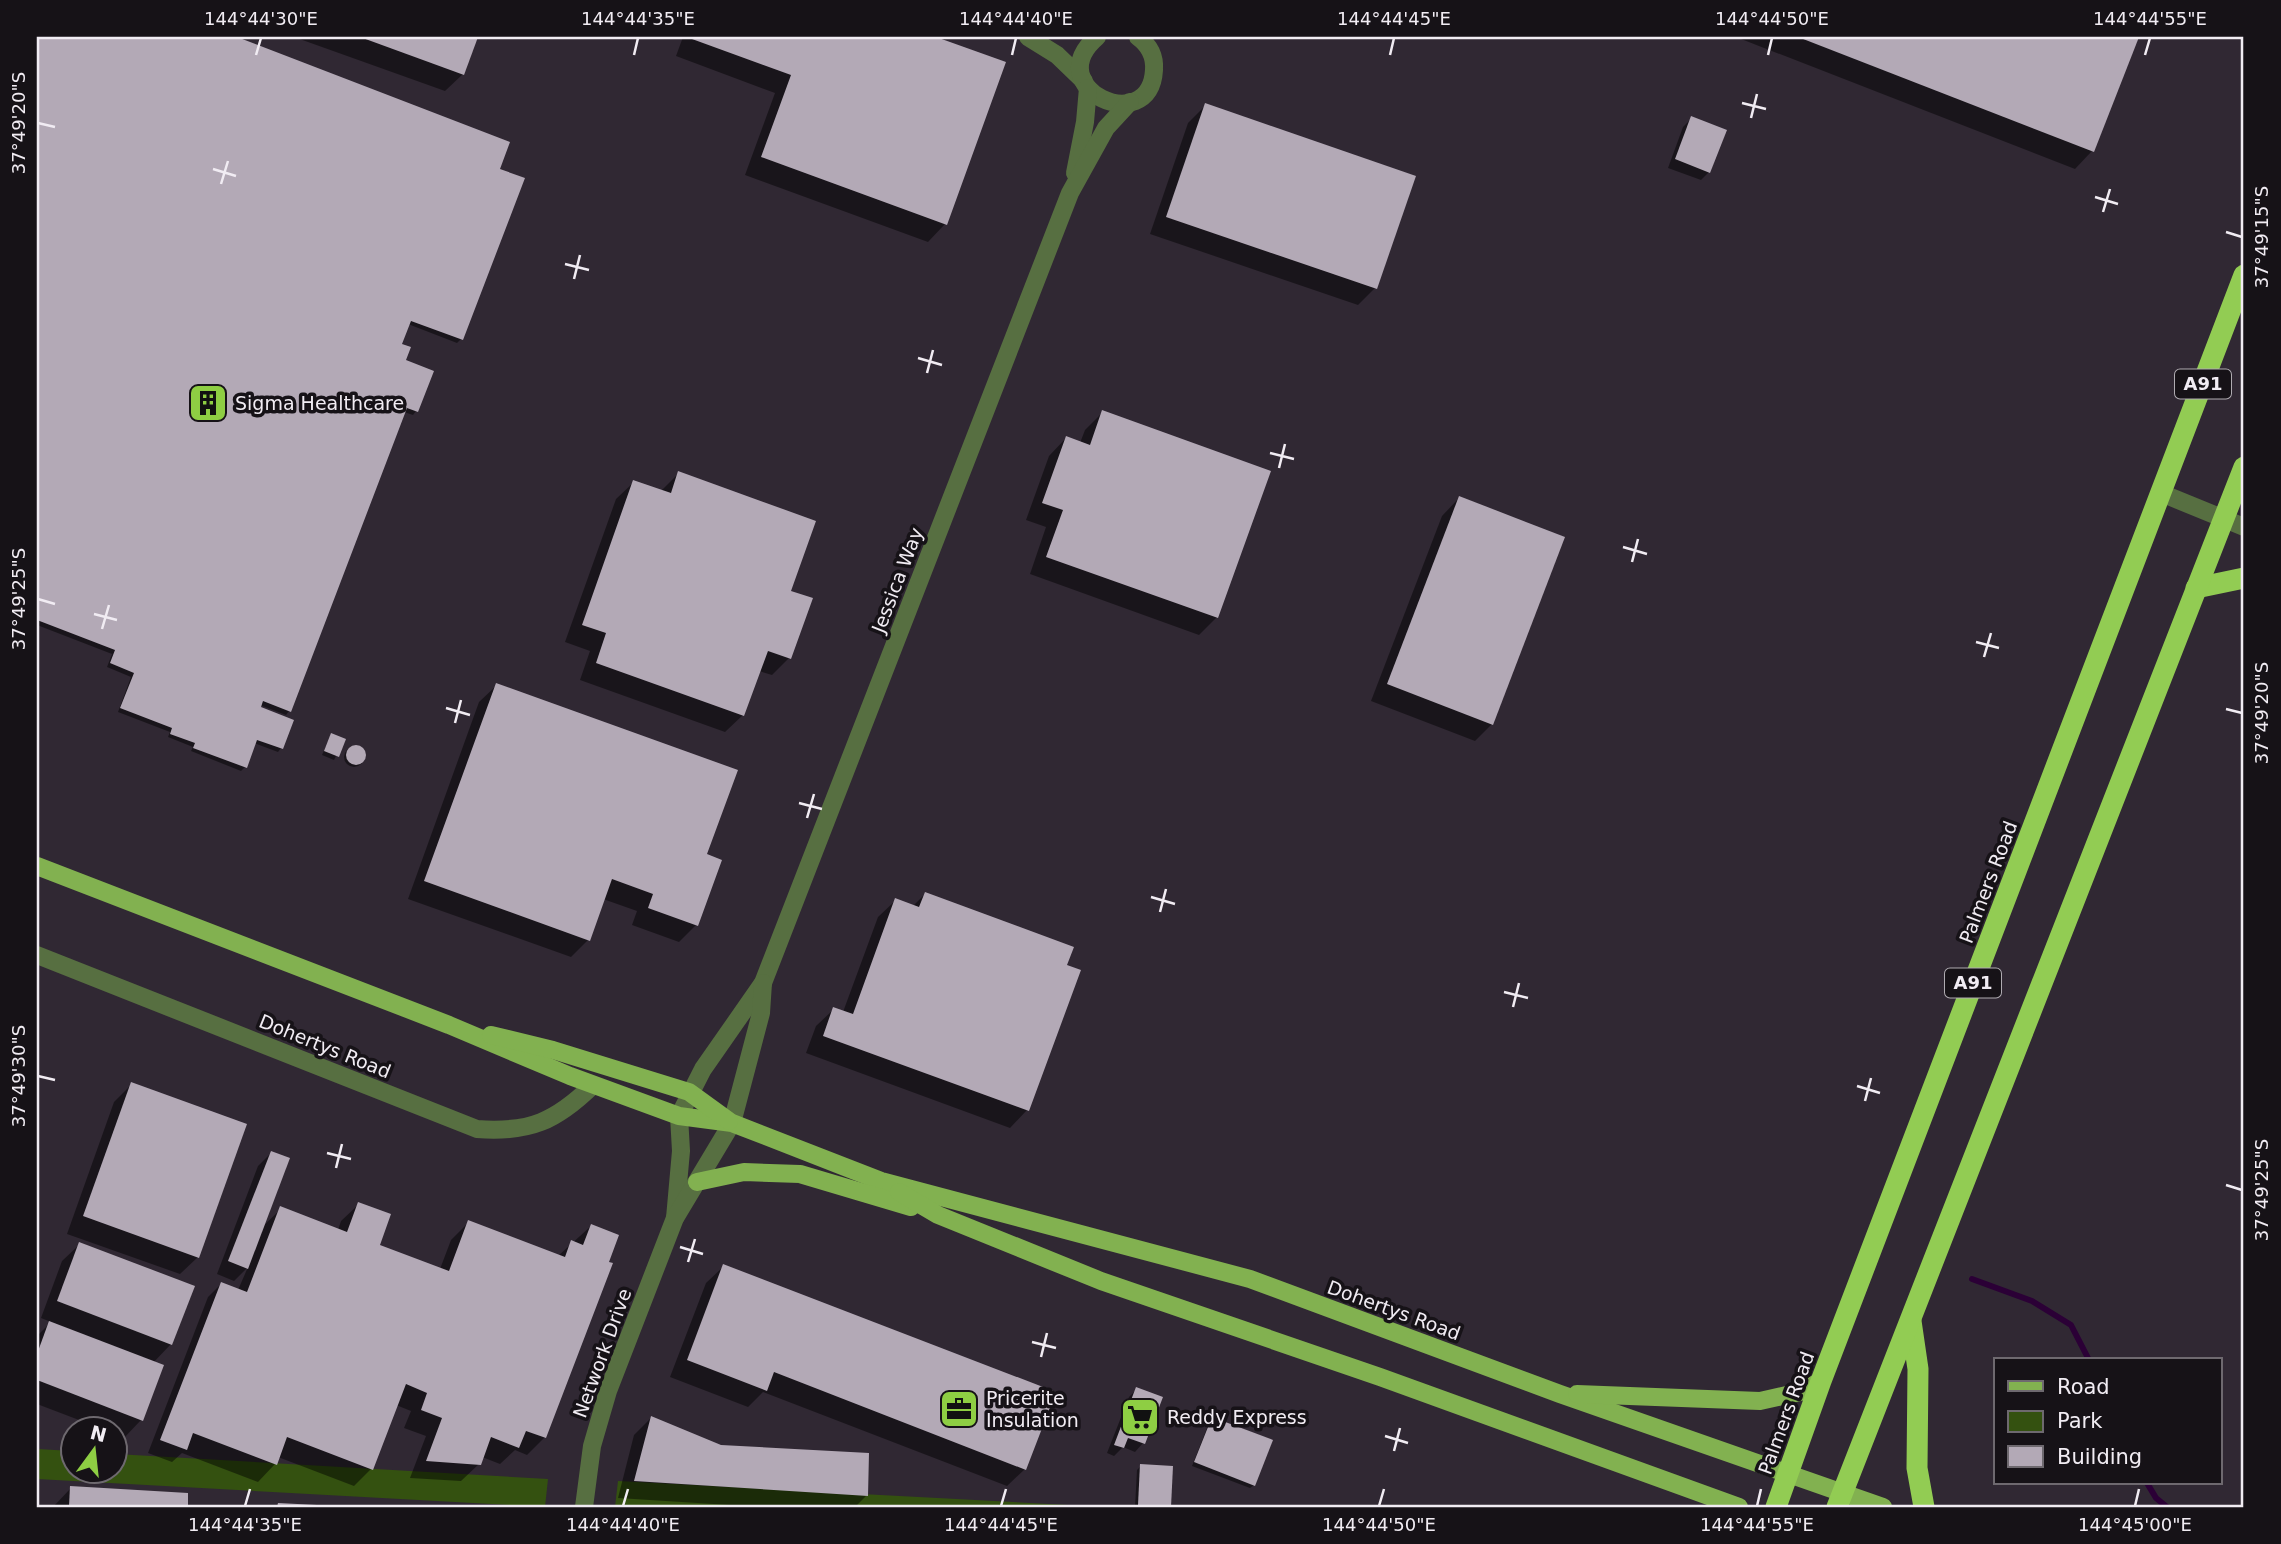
<svg xmlns="http://www.w3.org/2000/svg" width="2281" height="1544" font-family="'DejaVu Sans',sans-serif">
<rect width="100%" height="100%" fill="#302833"/>
<g fill="#345110">
<path d="M 37,1449 L 73,1451 L 74,1470 L 116,1470 L 116,1454 L 548,1479 L 545,1507 L 544,1507 L 37,1479 Z"/>
<path d="M 618,1481 L 1106,1507 L 615,1507 Z"/>
</g>
<g fill="#0007">
<path d="M 37,37 L 232,37 L 508,143 L 497,170 L 461,339 L 457,343 L 408,324 L 400,345 L 416,411 L 413,415 L 404,412 L 289,711 L 286,715 L 260,705 L 259,708 L 281,748 L 278,752 L 254,743 L 245,767 L 241,771 L 191,751 L 193,747 L 168,737 L 170,732 L 118,712 L 131,677 L 107,667 L 112,654 L 37,625 Z"/>
<path d="M 294,37 L 476,37 L 463,74 L 445,91 Z"/>
<path d="M 683,37 L 931,37 L 1004,63 L 945,224 L 928,242 L 745,175 L 775,93 L 676,56 Z"/>
<path d="M 1736,37 L 2136,37 L 2092,151 L 2075,169 Z"/>
<path d="M 1206,105 L 1375,288 L 1358,305 L 1150,234 L 1188,123 Z"/>
<path d="M 1692,118 L 1709,172 L 1701,180 L 1668,168 L 1683,127 Z"/>
<path d="M 1103,412 L 1217,617 L 1199,635 L 1030,574 L 1046,527 L 1026,520 L 1049,456 L 1066,438 L 1080,443 L 1085,430 Z"/>
<path d="M 679,473 L 788,592 L 789,658 L 772,675 L 759,671 L 743,715 L 725,732 L 580,680 L 590,651 L 565,642 L 616,499 L 634,482 L 661,491 Z"/>
<path d="M 1459,498 L 1492,724 L 1475,741 L 1371,701 L 1442,516 Z"/>
<path d="M 497,685 L 705,856 L 696,925 L 679,942 L 632,925 L 637,911 L 603,899 L 588,940 L 571,957 L 408,899 L 479,702 Z"/>
<path d="M 331,735 L 344,740 L 334,760 L 322,755 Z"/>
<circle cx="354" cy="757" r="10"/>
<path d="M 925,894 L 1065,966 L 1027,1110 L 1010,1128 L 806,1053 L 816,1026 L 834,1009 L 843,1012 L 878,917 L 896,900 L 913,906 Z"/>
<path d="M 132,1084 L 198,1257 L 180,1274 L 67,1234 L 114,1102 Z"/>
<path d="M 271,1153 L 262,1227 L 281,1209 L 338,1230 L 341,1221 L 359,1204 L 378,1246 L 440,1269 L 451,1240 L 469,1222 L 558,1256 L 591,1226 L 545,1437 L 527,1455 L 515,1450 L 500,1464 L 482,1457 L 479,1464 L 461,1481 L 410,1478 L 426,1436 L 404,1428 L 411,1411 L 396,1405 L 371,1469 L 354,1486 L 278,1457 L 275,1464 L 258,1482 L 182,1453 L 172,1462 L 148,1453 L 208,1297 L 221,1284 L 238,1290 L 248,1267 L 234,1281 L 217,1274 L 258,1166 Z"/>
<path d="M 80,1244 L 171,1344 L 153,1363 L 141,1420 L 124,1438 L 116,1434 L 116,1428 L 100,1428 L 37,1404 L 37,1336 L 51,1322 L 41,1318 L 62,1261 Z"/>
<path d="M 724,1266 L 1025,1469 L 1007,1486 L 763,1392 L 748,1407 L 670,1377 L 706,1283 Z"/>
<path d="M 1137,1389 L 1143,1443 L 1135,1452 L 1123,1447 L 1114,1456 L 1107,1453 L 1129,1397 Z"/>
<path d="M 651,1418 L 721,1447 L 866,1496 L 855,1507 L 761,1507 L 618,1498 L 634,1435 Z"/>
<path d="M 1213,1419 L 1254,1485 L 1250,1488 L 1192,1466 L 1209,1423 Z"/>
<path d="M 1141,1466 L 1169,1506 L 1168,1507 L 1135,1507 L 1137,1470 Z"/>
<path d="M 71,1488 L 187,1495 L 186,1507 L 53,1507 Z"/>
</g>
<g fill="none" stroke-linecap="round" stroke-linejoin="round">
<g stroke="#2b0036" stroke-width="6">
<path d="M 1972,1279 L 2032,1301 L 2071,1325 L 2089,1360"/>
<path d="M 2147,1483 L 2156,1498 L 2167,1507"/>
</g>
</g>
<g fill="#b3a9b6">
<path d="M 37,37 L 237,37 L 510,142 L 500,169 L 525,178 L 463,340 L 411,321 L 402,344 L 411,347 L 406,360 L 434,371 L 418,412 L 407,408 L 291,712 L 263,701 L 261,707 L 294,720 L 283,749 L 257,740 L 247,768 L 193,748 L 195,743 L 170,734 L 172,728 L 120,708 L 134,673 L 110,663 L 115,650 L 37,620 Z"/>
<path d="M 360,37 L 478,37 L 464,75 Z"/>
<path d="M 693,37 L 936,37 L 1006,62 L 947,225 L 761,157 L 791,75 L 692,39 Z"/>
<path d="M 1798,37 L 2139,37 L 2094,152 Z"/>
<path d="M 1205,103 L 1416,176 L 1377,289 L 1166,217 Z"/>
<path d="M 1691,116 L 1727,130 L 1710,173 L 1675,159 Z"/>
<path d="M 1102,410 L 1271,471 L 1218,618 L 1046,557 L 1063,510 L 1042,503 L 1066,436 L 1090,445 Z"/>
<path d="M 678,471 L 816,521 L 791,591 L 813,598 L 791,659 L 768,651 L 744,716 L 596,663 L 606,633 L 582,625 L 633,480 L 671,493 Z"/>
<path d="M 1459,496 L 1565,537 L 1493,725 L 1387,684 Z"/>
<path d="M 496,683 L 738,770 L 707,854 L 722,860 L 698,926 L 648,908 L 653,894 L 612,879 L 590,941 L 424,881 Z"/>
<path d="M 331,733 L 346,739 L 339,757 L 324,751 Z"/>
<circle cx="356" cy="755" r="10"/>
<path d="M 925,892 L 1074,947 L 1067,965 L 1081,970 L 1029,1111 L 823,1036 L 833,1007 L 853,1014 L 895,898 L 919,907 Z"/>
<path d="M 131,1082 L 247,1124 L 199,1258 L 83,1216 Z"/>
<path d="M 271,1151 L 290,1158 L 248,1269 L 228,1261 Z"/>
<path d="M 358,1202 L 391,1214 L 380,1245 L 449,1271 L 468,1220 L 565,1257 L 571,1240 L 583,1245 L 591,1224 L 619,1235 L 609,1262 L 613,1263 L 546,1438 L 526,1431 L 519,1448 L 491,1437 L 481,1465 L 426,1461 L 442,1418 L 421,1410 L 427,1393 L 406,1384 L 373,1470 L 287,1437 L 277,1465 L 193,1433 L 187,1450 L 160,1440 L 221,1282 L 247,1292 L 280,1206 L 347,1232 Z"/>
<path d="M 79,1242 L 195,1286 L 172,1345 L 57,1301 Z"/>
<path d="M 723,1264 L 1056,1392 L 1026,1470 L 774,1372 L 767,1391 L 687,1360 Z"/>
<path d="M 49,1321 L 164,1365 L 143,1421 L 37,1380 L 37,1354 Z"/>
<path d="M 1136,1387 L 1163,1397 L 1145,1444 L 1128,1438 L 1124,1448 L 1114,1445 Z"/>
<path d="M 651,1416 L 721,1445 L 869,1453 L 868,1496 L 634,1481 Z"/>
<path d="M 1212,1417 L 1273,1440 L 1255,1486 L 1194,1462 Z"/>
<path d="M 1140,1464 L 1173,1466 L 1171,1507 L 1138,1505 Z"/>
<path d="M 70,1486 L 188,1493 L 188,1507 L 69,1507 Z"/>
<path d="M 278,1503 L 317,1505 L 317,1507 L 277,1507 Z"/>
</g>
<g fill="none" stroke-linecap="round" stroke-linejoin="round">
<g stroke="#576f41" stroke-width="18">
<path d="M 1028,37 L 1057,55 L 1084,81"/>
<path d="M 1097,37 C 1038,88 1150,139 1154,70 C 1155,56 1149,45 1138,37"/>
<path d="M 1075,173 L 1085,122 L 1088,88"/>
<path d="M 2161,493 L 2244,527"/>
<path d="M 37,955 L 477,1129 C 530,1133 556,1121 593,1085"/>
<path d="M 675,1218 L 681,1151 L 679,1116 L 703,1069 L 763,983 L 1070,193 L 1106,128 L 1130,102"/>
<path d="M 584,1507 L 592,1446 L 608,1391 L 675,1218 L 732,1123 L 761,1013 L 763,983"/>
</g>
<g stroke="#82b150" stroke-width="18">
<path d="M 37,866 L 449,1025 L 570,1076 L 679,1116 L 732,1123 L 881,1181 L 1250,1279 L 1560,1394 L 1883,1507"/>
<path d="M 491,1035 L 553,1050 L 689,1092 L 729,1121"/>
<path d="M 697,1182 L 744,1172 L 800,1174 L 911,1207"/>
<path d="M 899,1192 L 938,1215 L 1101,1281 L 1380,1377 L 1739,1507"/>
<path d="M 1577,1394 L 1760,1401 L 1800,1392 L 1821,1381"/>
</g>
<g stroke="#92cc53" stroke-width="21">
<path d="M 2196,588 L 2244,578"/>
<path d="M 1911,1321 L 1918,1369 L 1917,1468 L 1924,1507"/>
<path d="M 1776,1507 L 1821,1381 L 2244,275"/>
<path d="M 1837,1507 L 2244,467"/>
</g>
</g>
<path fill="none" stroke="#f1ecf3" stroke-width="2.5" d="M 256,55 L 261,38M 634,55 L 638,38M 1012,55 L 1016,38M 1390,55 L 1394,38M 1768,55 L 1772,38M 2145,55 L 2150,38M 1742,103 L 1766,109M 1751,118 L 1757,94M 38,123 L 55,127M 213,169 L 236,176M 221,184 L 228,161M 2095,197 L 2118,204M 2103,212 L 2110,189M 2226,232 L 2242,237M 565,264 L 589,270M 574,279 L 580,255M 918,358 L 942,365M 927,373 L 933,350M 1270,453 L 1294,459M 1279,468 L 1285,444M 1623,547 L 1647,554M 1632,562 L 1638,539M 38,599 L 55,604M 94,614 L 117,620M 102,629 L 109,605M 1976,642 L 1999,648M 1984,657 L 1991,633M 446,708 L 470,715M 2226,709 L 2242,713M 455,723 L 461,700M 799,803 L 822,809M 807,818 L 814,794M 1151,897 L 1175,904M 1160,912 L 1166,889M 1504,992 L 1528,998M 1513,1007 L 1519,983M 38,1076 L 55,1080M 1857,1086 L 1880,1093M 1865,1101 L 1871,1078M 327,1153 L 351,1159M 336,1168 L 342,1144M 2226,1185 L 2242,1190M 680,1247 L 703,1254M 688,1262 L 695,1239M 1032,1342 L 1056,1348M 1041,1357 L 1047,1333M 1385,1436 L 1408,1443M 1394,1451 L 1400,1428M 245,1506 L 250,1489M 623,1506 L 628,1489M 1001,1506 L 1006,1489M 1379,1506 L 1384,1489M 1757,1506 L 1761,1489M 2135,1506 L 2139,1489"/>
<defs>
<symbol id="building-square" viewBox="-11 -11 22 22"><rect x="-9" y="-9" width="18" height="18" rx="4" fill="#8ece43" stroke="#161217"/><path d="M-4-6H4V6H1V3H-1V6H-4ZM-2.5-4.3h1.7v1.8h-1.7ZM.8-4.3h1.7v1.8H.8ZM-2.5-1h1.7V.8h-1.7ZM.8-1h1.7V.8H.8Z" fill="#111"/></symbol>
<symbol id="office-square" viewBox="-11 -11 22 22"><rect x="-9" y="-9" width="18" height="18" rx="4" fill="#8ece43" stroke="#161217"/><path d="M-6-3h4V-5.5h4V-3h4V5H-6ZM-1-4.5V-3h2v-1.5ZM-6 0V1H6V0Z" fill="#111"/></symbol>
<symbol id="supermarket-square" viewBox="-11 -11 22 22"><rect x="-9" y="-9" width="18" height="18" rx="4" fill="#8ece43" stroke="#161217"/><path d="M-6-5.5h2.5l.6 2H6L4.5 2H-2.5L-4.4-4H-6ZM-1.5 3.2a1.3 1.3 0 1 0 .1 0ZM3 3.2a1.3 1.3 0 1 0 .1 0Z" fill="#111"/></symbol>
</defs>
<g fill-rule="evenodd">
<use href="#building-square" x="186" y="381" width="44" height="44"/>
<use href="#office-square" x="937" y="1387" width="44" height="44"/>
<use href="#supermarket-square" x="1118" y="1395" width="44" height="44"/>
</g>
<g text-anchor="middle" stroke-width="7" stroke-linejoin="round" paint-order="stroke">
<g fill="#161217" stroke="#afabb1" stroke-width="2">
<rect x="2175" y="369.5" width="56" height="29" rx="5"/>
<rect x="1945" y="968.5" width="56" height="29" rx="5"/>
</g>
<g font-size="18" font-weight="bold" fill="#f1ecf3">
<text x="2203" y="390">A91</text>
<text x="1973" y="989">A91</text>
</g>
<g font-size="19" fill="#f1ecf3" stroke="#161217" text-anchor="start">
<text x="235" y="410">Sigma Healthcare</text>
<text x="986" y="1405">Pricerite<tspan x="986" dy="22">Insulation</tspan></text>
<text x="1167" y="1424">Reddy Express</text>
</g>
<g font-size="19" fill="#f1ecf3" stroke="#161217">
<text transform="translate(897 580) rotate(-69)" y="7">Jessica Way</text>
<text transform="translate(1988 882) rotate(-69)" y="7">Palmers Road</text>
<text transform="translate(325 1046) rotate(22)" y="7">Dohertys Road</text>
<text transform="translate(1394 1310) rotate(20)" y="7">Dohertys Road</text>
<text transform="translate(602 1353) rotate(-70)" y="7">Network Drive</text>
<text transform="translate(1786 1413) rotate(-70)" y="7">Palmers Road</text>
</g>
</g>
<rect width="2281" height="1544" fill="none" stroke="#161217" stroke-width="77"/>
<rect x="1994" y="1358" width="228" height="126" fill="#161217" stroke="#6e696f" stroke-width="2"/>
<rect x="2008" y="1381" width="35" height="10" fill="#82b150" stroke="#6e696f" stroke-width="2"/>
<text x="2057" y="1394" font-size="21" fill="#f1ecf3">Road</text>
<rect x="2008" y="1411" width="35" height="21" fill="#345110" stroke="#6e696f" stroke-width="2"/>
<text x="2057" y="1428" font-size="21" fill="#f1ecf3">Park</text>
<rect x="2008" y="1446" width="35" height="21" fill="#b3a9b6" stroke="#6e696f" stroke-width="2"/>
<text x="2057" y="1464" font-size="21" fill="#f1ecf3">Building</text>
<g transform="translate(94 1450) rotate(15)"><circle r="33" fill="#161217" stroke="#6e696f" stroke-width="2"/>
<path d="M0-5L12 26L0 18L-12 26Z" fill="#8ece43"/>
<text y="-10" font-size="19" font-weight="bold" text-anchor="middle" fill="#f1ecf3">N</text>
</g>
<rect x="38" y="38" width="2204" height="1468" fill="none" stroke="#f1ecf3" stroke-width="2.5"/>
<g font-size="18" text-anchor="middle" fill="#f1ecf3">
<text x="261" y="25">144°44'30"E</text>
<text x="638" y="25">144°44'35"E</text>
<text x="1016" y="25">144°44'40"E</text>
<text x="1394" y="25">144°44'45"E</text>
<text x="1772" y="25">144°44'50"E</text>
<text x="2150" y="25">144°44'55"E</text>
<text transform="translate(19 123) rotate(-90)" y="6">37°49'20"S</text>
<text transform="translate(2262 237) rotate(-90)" y="6">37°49'15"S</text>
<text transform="translate(19 599) rotate(-90)" y="6">37°49'25"S</text>
<text transform="translate(2262 713) rotate(-90)" y="6">37°49'20"S</text>
<text transform="translate(19 1076) rotate(-90)" y="6">37°49'30"S</text>
<text transform="translate(2262 1190) rotate(-90)" y="6">37°49'25"S</text>
<text x="245" y="1531">144°44'35"E</text>
<text x="623" y="1531">144°44'40"E</text>
<text x="1001" y="1531">144°44'45"E</text>
<text x="1379" y="1531">144°44'50"E</text>
<text x="1757" y="1531">144°44'55"E</text>
<text x="2135" y="1531">144°45'00"E</text>
</g>
</svg>
